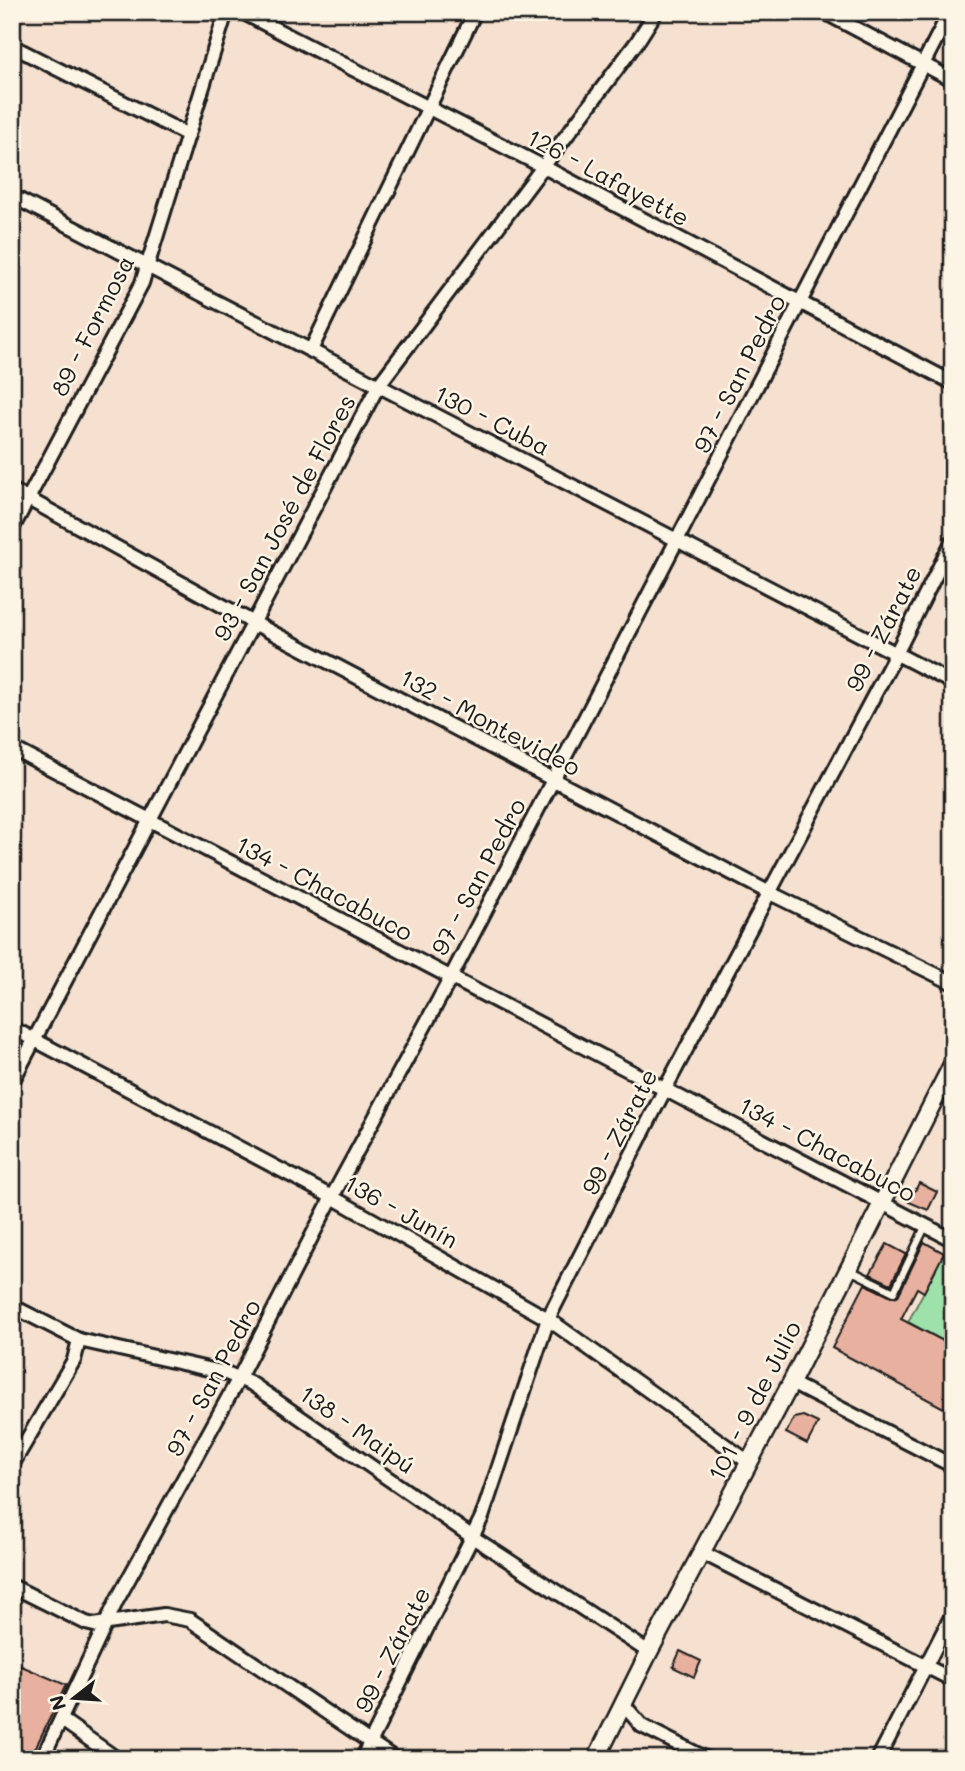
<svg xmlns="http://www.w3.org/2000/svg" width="965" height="1771" font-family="Mali,sans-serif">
<rect width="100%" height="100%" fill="#f6e1d0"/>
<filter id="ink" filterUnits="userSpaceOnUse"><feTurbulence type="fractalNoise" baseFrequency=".0143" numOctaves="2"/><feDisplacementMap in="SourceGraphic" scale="14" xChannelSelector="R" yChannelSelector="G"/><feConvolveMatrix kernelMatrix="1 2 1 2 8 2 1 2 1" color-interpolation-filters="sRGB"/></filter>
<g filter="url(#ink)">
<path fill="#9fe1ab" stroke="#5e7e64" stroke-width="2" d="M 944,1253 L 953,1257 L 953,1346 L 908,1322 Z"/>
<g fill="#e8b19f" stroke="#1c1c1c" stroke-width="2">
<path d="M 919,1183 L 937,1192 L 928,1210 L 909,1202 Z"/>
<path d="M 924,1242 L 944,1253 L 924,1292 L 917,1288 L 901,1319 L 953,1346 L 953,1413 L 832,1348 L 865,1284 L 891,1297 L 898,1296 Z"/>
<path d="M 887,1244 L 906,1254 L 891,1284 L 870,1274 Z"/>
<path d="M 803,1416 L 818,1423 L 807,1444 L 786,1433 L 794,1418 Z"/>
<path d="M 680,1651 L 701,1661 L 694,1677 L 673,1667 Z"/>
<path d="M 12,1662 L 66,1685 L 30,1759 L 12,1759 Z"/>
</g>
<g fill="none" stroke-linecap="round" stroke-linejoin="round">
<defs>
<path id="service" d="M 850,1270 L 894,1292 L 925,1227"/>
<g id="minor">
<path d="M 242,12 L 542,166 L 953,383"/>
<path d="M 824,12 L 953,80"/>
<path d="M 12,46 L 188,135"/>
<path d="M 12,196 L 953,683"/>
<path d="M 311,350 L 475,12"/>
<path d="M 12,490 L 254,623 L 768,892 L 953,983"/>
<path d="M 12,529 L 142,283 L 226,12"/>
<path d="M 12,748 L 953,1240"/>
<path d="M 12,1028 L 332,1197 L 548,1319 L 750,1463"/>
<path d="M 12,1082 L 378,386 L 637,42 L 656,12"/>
<path d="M 12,1306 L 79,1340 L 226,1373 L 252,1384 L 474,1538 L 649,1652"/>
<path d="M 791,1383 L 953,1466"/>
<path d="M 12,1465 L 74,1360 L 79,1340"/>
<path d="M 703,1553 L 953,1680"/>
<path d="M 12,1586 L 86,1623 L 94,1625 L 164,1615 L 190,1620 L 395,1759"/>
<path d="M 623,1704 L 642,1726 L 707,1759"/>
<path d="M 62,1720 L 117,1759"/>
<path d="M 42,1759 L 117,1600 L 239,1378 L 332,1197 L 450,979 L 950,12"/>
<path d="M 362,1759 L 482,1517 L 548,1319 L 665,1089 L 896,654 L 953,540"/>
<path d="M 878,1759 L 953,1613"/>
</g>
<path id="tertiary" d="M 596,1759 L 649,1652 L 791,1383 L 953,1063"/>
</defs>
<use href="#service" stroke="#1c1c1c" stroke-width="11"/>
<use href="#minor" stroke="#1c1c1c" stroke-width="18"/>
<use href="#tertiary" stroke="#1c1c1c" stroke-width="21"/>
<use href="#service" stroke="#fcf5e5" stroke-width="6"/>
<use href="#minor" stroke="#fcf5e5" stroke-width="12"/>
<use href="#tertiary" stroke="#fcf5e5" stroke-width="16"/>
</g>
</g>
<g text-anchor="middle" stroke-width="5" stroke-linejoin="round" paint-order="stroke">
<g font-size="24" fill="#1c1c1c" stroke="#fcf5e5">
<text transform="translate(608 178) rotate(28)" y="8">126 - Lafayette</text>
<text transform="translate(93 326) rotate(-63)" y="8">89 - Formosa</text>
<text transform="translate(740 374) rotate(-63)" y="8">97 - San Pedro</text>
<text transform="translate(492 421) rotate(27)" y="8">130 - Cuba</text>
<text transform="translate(285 518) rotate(-62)" y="8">93 - San José de Flores</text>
<text transform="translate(884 629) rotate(-63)" y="8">99 - Zárate</text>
<text transform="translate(490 723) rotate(28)" y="8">132 - Montevideo</text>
<text transform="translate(479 877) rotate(-62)" y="8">97 - San Pedro</text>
<text transform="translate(324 889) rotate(28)" y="8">134 - Chacabuco</text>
<text transform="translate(620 1132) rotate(-63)" y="8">99 - Zárate</text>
<text transform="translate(827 1150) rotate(28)" y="8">134 - Chacabuco</text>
<text transform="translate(401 1212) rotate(29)" y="8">136 - Junín</text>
<text transform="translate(214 1378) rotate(-62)" y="8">97 - San Pedro</text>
<text transform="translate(755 1401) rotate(-63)" y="8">101 - 9 de Julio</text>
<text transform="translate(357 1430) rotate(35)" y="8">138 - Maipú</text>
<text transform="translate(393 1650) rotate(-63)" y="8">99 - Zárate</text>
</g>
</g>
<rect width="965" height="1771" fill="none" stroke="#fcf5e5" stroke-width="42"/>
<rect x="21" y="21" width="923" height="1729" fill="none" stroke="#1c1c1c" stroke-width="2.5" filter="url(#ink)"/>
<g transform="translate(74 1698) rotate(253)" stroke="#fcf5e5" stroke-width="5" paint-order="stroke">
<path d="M0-5L12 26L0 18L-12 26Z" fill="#1c1c1c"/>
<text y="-10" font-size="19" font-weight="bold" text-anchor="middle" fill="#1c1c1c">N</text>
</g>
</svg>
